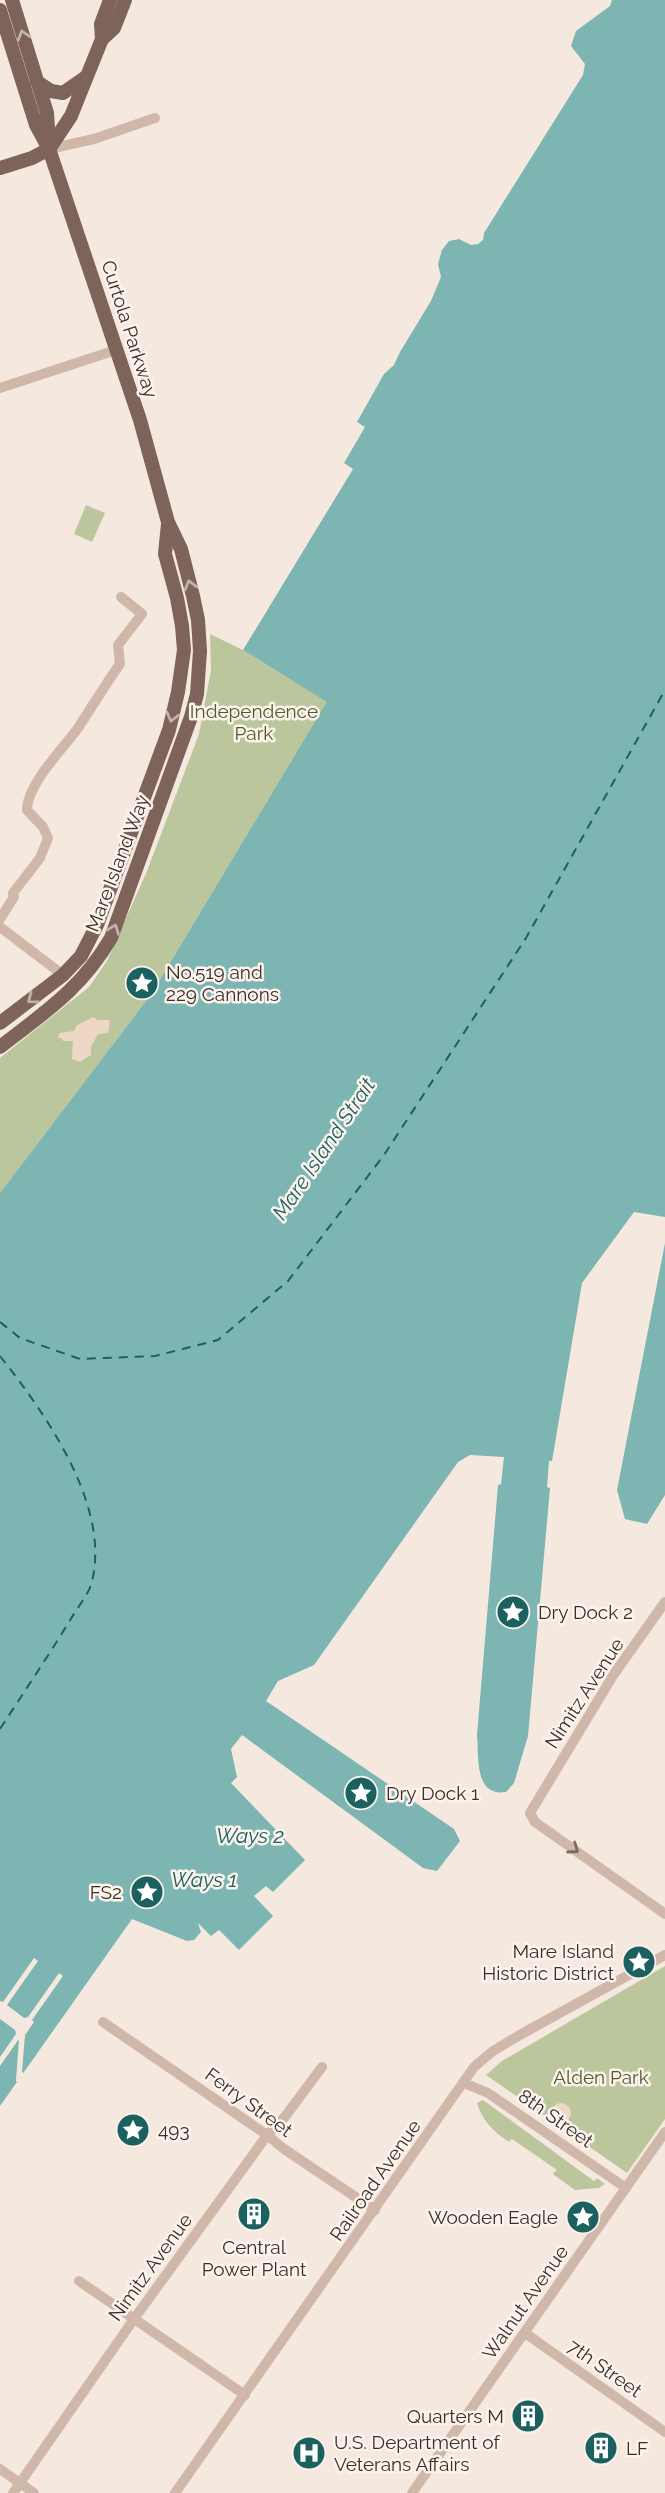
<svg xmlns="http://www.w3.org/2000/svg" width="665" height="2493" font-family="Raleway,sans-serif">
<rect width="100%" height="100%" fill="#f5e9df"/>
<g fill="#bcc69d">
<path d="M 86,505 L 105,513 L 92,542 L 74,534 Z"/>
<path d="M 210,634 L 243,650 L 328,702 L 152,993 L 0,1193 L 0,1058 L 89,987 L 107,961 L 147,871 L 199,734 L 211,670 Z"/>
<path d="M 665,1966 L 665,2119 L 627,2173 L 486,2075 L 502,2061 Z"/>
<path d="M 483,2100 L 594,2181 L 597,2178 L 605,2184 L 599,2188 L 575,2190 L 554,2175 L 553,2173 L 557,2170 L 512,2139 L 509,2142 C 493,2131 483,2122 477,2103 Z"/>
</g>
<g fill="#eed8c5">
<path d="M 94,1017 L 97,1020 L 110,1020 L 108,1033 L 98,1034 L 91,1047 L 91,1055 L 80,1062 L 72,1059 L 73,1041 L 63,1041 L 62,1038 L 58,1038 L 60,1033 L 74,1031 L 77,1025 Z"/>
<circle cx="561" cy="2113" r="10"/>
</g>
<g fill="#7cb5b1">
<path d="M 612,0 L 665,0 L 665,1217 L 634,1212 L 582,1283 L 552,1461 L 549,1461 L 547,1487 L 550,1488 L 528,1736 L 514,1783 L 506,1792 C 474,1797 479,1757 477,1735 L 498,1485 L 501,1484 L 504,1457 L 470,1455 L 458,1462 L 314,1665 L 278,1681 L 266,1701 L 454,1829 L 460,1841 L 437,1871 L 423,1868 L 242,1735 L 231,1749 L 237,1777 L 231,1783 L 305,1860 L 273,1892 L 266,1886 L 254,1896 L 273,1916 L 239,1950 L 219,1930 L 211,1936 L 198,1923 L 201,1932 L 194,1940 L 187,1941 L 132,1919 L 0,2106 L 0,1193 L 152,993 L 327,702 L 243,650 L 353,469 L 344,463 L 365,427 L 357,422 L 384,374 L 394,365 L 400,352 L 431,301 L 441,277 L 438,264 L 442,250 L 449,241 L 459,239 L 471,245 L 478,244 L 483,240 L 484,233 L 583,75 L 585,64 L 571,46 L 576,31 L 610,6 Z"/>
<path d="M 665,1243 L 665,1495 L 647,1524 L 625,1519 L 617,1490 Z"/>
</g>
<path fill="#f5e9df" d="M 34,1958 L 38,1961 L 7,2005 L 24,2018 L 28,2017 L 59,1973 L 63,1976 L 32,2020 L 34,2022 L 25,2035 L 22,2072 L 24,2073 L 17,2082 L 16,2081 L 19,2039 L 0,2066 L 0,2057 L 16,2034 L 15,2030 L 0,2019 L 0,2001 L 3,2002 Z"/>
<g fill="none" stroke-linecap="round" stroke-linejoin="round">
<g stroke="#1b615f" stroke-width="2" stroke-dasharray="9 7" stroke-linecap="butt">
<path d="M 0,1322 L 20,1338 L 80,1359 L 155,1356 L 218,1340 L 288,1281 L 384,1155 L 526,938 L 665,690"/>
<path d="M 0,1356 C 45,1413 113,1508 91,1585 C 87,1596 78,1607 72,1617 C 49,1655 24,1692 0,1729"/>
</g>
<g stroke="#cfb7aa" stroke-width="10">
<path d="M 49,149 L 94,139 L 155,118"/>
<path d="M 0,388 L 116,350"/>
<path d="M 0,919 L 14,897 L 13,893 L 40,858 L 48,838 L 43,827 L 27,810 C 27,784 63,749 78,728 C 92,707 105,685 120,664 L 118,645 L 142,614 L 121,597"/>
<path d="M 0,927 L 63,975"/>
<path d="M 665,1602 L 614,1674 L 530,1813 L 535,1822 L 665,1914"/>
<path d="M 103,2022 L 267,2135 L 284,2149 L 375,2210"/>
<path d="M 464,2083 L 488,2093 L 626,2188"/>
<path d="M 79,2281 L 245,2395"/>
<path d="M 525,2333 L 665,2432"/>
<path d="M 0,2469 L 34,2493"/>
<path d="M 13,2493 L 134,2319 L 255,2152 L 267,2135 L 284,2118 L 322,2067"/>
<path d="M 175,2493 L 474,2067 L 493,2051 L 518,2036 L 665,1955"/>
<path d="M 412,2493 L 665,2132"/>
</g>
<g stroke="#7e635a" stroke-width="14">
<path d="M 12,0 L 47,113 L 49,144"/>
<path d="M 0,10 L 36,125 L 49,149 L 140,420 L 168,522 L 181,549 L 193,596 L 198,620 L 200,651 L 197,694 L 191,717 L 111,938 C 81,989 45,1012 0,1047"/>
<path d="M 102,39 L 114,28 L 125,0"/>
<path d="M 37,82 L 51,91 L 63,93 L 86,77"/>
<path d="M 0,168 L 32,158 L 49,149 L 71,116 L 102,39 L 101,24 L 110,0"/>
<path d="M 0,1023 L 63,975 L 81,956 L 97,925 L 169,730 L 178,692 L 184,650 L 182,626 L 177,598 L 165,554 L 168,524"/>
</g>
</g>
<defs><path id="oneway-chevron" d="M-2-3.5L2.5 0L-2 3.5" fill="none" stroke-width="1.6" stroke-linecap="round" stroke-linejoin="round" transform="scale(1.75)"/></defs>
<g stroke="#c3b2ab">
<use href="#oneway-chevron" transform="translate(23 35) rotate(-107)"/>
<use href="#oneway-chevron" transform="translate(190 585) rotate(-105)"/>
<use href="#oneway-chevron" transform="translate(172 717) rotate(105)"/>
<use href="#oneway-chevron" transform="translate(114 929) rotate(-69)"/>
<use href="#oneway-chevron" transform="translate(32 999) rotate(143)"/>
</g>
<use stroke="#7e6c64" href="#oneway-chevron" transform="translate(574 1849) rotate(35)"/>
<defs>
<symbol id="sight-disc" viewBox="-11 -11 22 22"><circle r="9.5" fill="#1b615f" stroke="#fcf3ed"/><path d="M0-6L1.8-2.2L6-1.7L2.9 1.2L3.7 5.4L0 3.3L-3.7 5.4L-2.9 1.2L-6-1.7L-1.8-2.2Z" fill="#fff"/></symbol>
<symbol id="building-disc" viewBox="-11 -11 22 22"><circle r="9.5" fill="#1b615f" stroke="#fcf3ed"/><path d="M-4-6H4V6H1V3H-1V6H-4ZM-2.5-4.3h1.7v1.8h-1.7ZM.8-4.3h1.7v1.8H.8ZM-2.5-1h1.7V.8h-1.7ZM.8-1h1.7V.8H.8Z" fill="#fff"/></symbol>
<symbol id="hospital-disc" viewBox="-11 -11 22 22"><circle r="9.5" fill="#1b615f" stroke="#fcf3ed"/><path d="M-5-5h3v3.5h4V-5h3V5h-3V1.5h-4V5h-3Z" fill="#fff"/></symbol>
</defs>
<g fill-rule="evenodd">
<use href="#sight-disc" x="123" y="964" width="38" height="38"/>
<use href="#sight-disc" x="494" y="1593" width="38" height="38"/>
<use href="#sight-disc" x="342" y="1774" width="38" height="38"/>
<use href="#sight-disc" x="128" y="1873" width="38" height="38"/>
<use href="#sight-disc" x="620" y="1943" width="38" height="38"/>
<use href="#sight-disc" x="114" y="2111" width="38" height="38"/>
<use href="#building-disc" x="235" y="2195" width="38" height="38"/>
<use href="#sight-disc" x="564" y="2198" width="38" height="38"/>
<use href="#building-disc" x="509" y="2397" width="38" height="38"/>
<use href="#building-disc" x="582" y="2429" width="38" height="38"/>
<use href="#hospital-disc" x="290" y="2434" width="38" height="38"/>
</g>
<g text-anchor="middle" stroke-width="5" stroke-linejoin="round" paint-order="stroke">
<g font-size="19" fill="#3b2e2a" stroke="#fcf3ed">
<text transform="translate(130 329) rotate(72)" y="7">Curtola Parkway</text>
<text transform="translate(117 863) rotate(-69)" y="7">Mare Island Way</text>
<text transform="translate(584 1693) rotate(-57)" y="7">Nimitz Avenue</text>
<text transform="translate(249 2102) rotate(36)" y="7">Ferry Street</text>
<text transform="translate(556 2118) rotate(35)" y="7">8th Street</text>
<text transform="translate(375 2180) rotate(-55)" y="7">Railroad Avenue</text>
<text transform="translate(150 2267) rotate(-54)" y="7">Nimitz Avenue</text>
<text transform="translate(525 2302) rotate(-55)" y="7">Walnut Avenue</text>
<text transform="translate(605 2368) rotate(35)" y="7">7th Street</text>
</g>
<g font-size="19" fill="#4f5c2b" stroke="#fcf3ed">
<text x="254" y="718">Independence<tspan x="254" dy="22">Park</tspan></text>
<text x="601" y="2084">Alden Park</text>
</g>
<g font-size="19" fill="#3b2e2a" stroke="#fcf3ed" text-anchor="start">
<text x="166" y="979">No.519 and<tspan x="166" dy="22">229 Cannons</tspan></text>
<text x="538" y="1619">Dry Dock 2</text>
<text x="386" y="1800">Dry Dock 1</text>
<text x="122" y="1899" text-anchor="end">FS2</text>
<text x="614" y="1958" text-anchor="end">Mare Island<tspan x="614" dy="22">Historic District</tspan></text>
<text x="158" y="2137">493</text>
<text x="558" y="2224" text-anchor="end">Wooden Eagle</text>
<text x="254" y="2254" text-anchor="middle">Central<tspan x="254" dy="22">Power Plant</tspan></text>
<text x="504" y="2423" text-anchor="end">Quarters M</text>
<text x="334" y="2449">U.S. Department of<tspan x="334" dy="22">Veterans Affairs</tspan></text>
<text x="626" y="2455">LF</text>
</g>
<g font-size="21" font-style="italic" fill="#1b615f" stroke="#fcf3ed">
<text transform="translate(324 1149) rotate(-56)" y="7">Mare Island Strait</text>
<text x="250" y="1843">Ways 2</text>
<text x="204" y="1887">Ways 1</text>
</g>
</g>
</svg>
